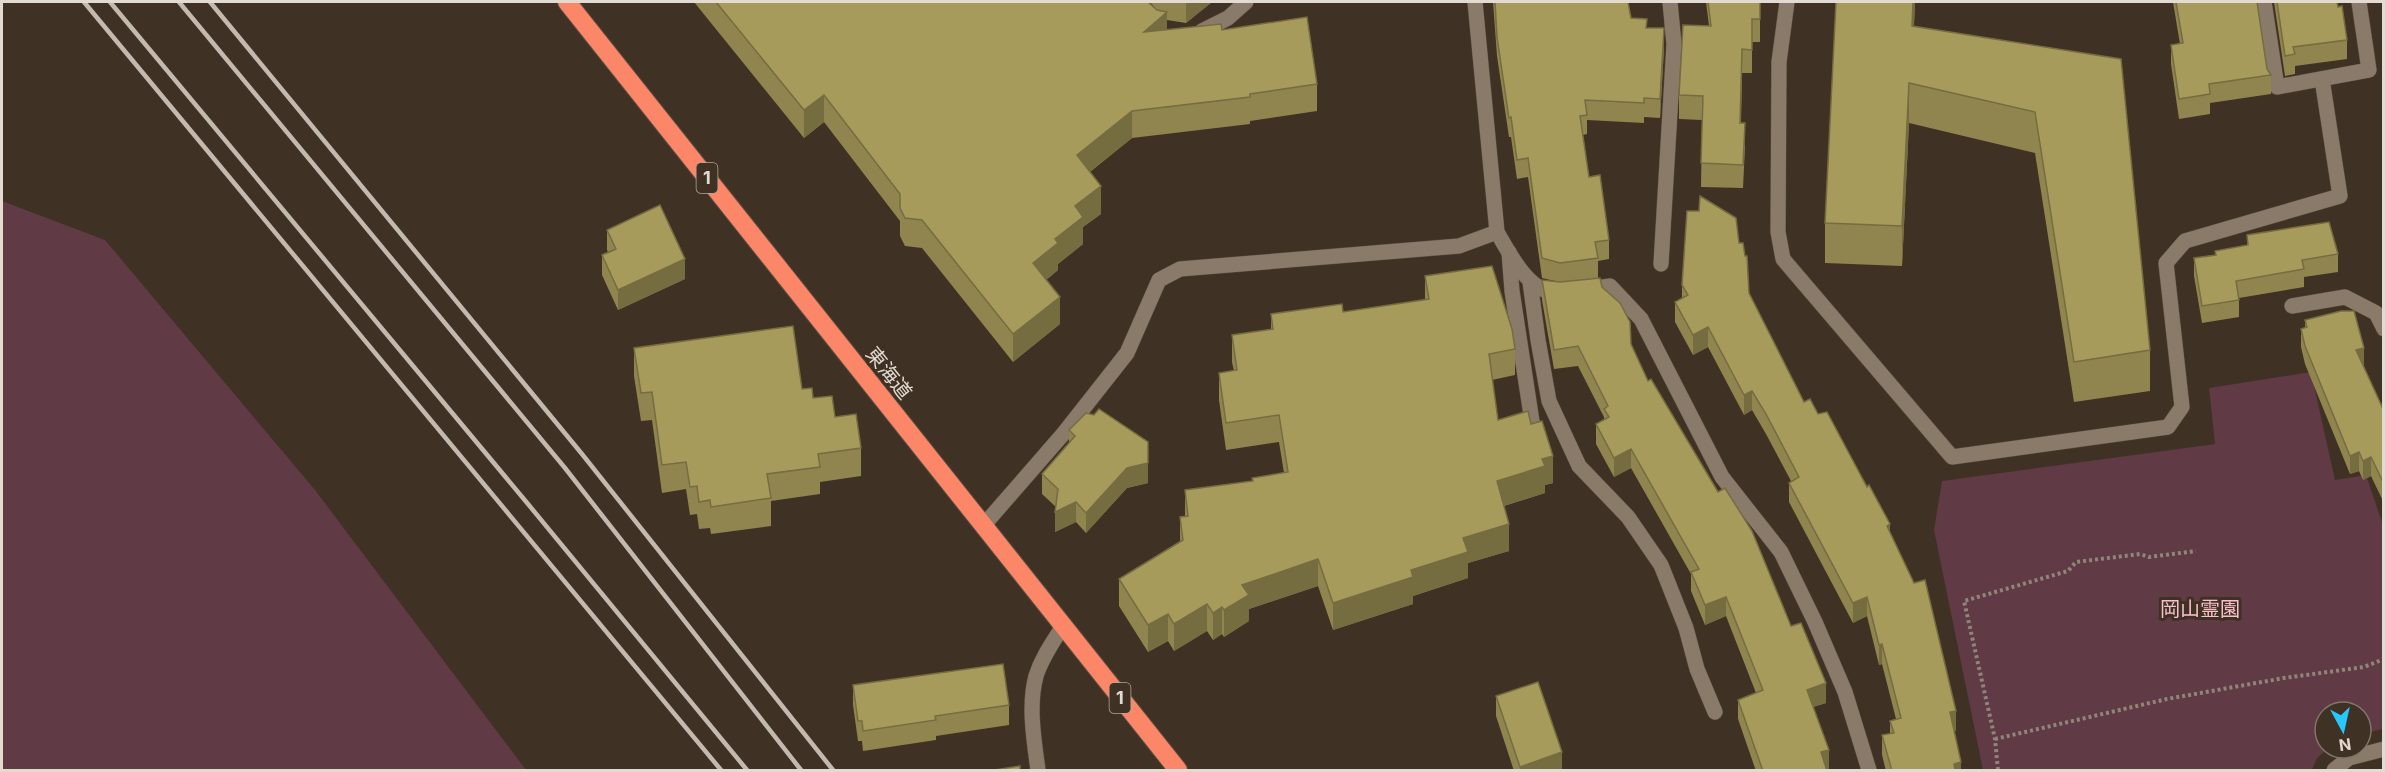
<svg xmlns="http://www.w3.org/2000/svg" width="2385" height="772" font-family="Inter,'Noto Sans JP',sans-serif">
<rect width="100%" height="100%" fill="#3f3123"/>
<g fill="#603a44">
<path d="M 2,201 L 105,240 L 315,490 L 526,770 L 2,770 Z"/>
<path d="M 2311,372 L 2335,480 L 2366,475 L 2383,525 L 2383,729 L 2361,734 L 2361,712 L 2325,712 L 2325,748 L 2329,748 L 2317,758 L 2312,770 L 1983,770 L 1934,530 L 1942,481 L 2215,444 L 2209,388 Z"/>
</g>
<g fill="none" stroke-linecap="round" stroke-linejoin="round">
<defs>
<g id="lane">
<path d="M 1509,252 L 1512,291 L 1533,428"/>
<path d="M 1530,282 L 1538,340 L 1549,401 L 1579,466 L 1628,517 L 1661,565 L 1686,628 L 1697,669 L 1715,712"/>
<path d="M 983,526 L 1064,433 L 1127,353 L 1159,280 L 1180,269 L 1459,246 L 1497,232"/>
</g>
<g id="street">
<path d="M 1475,2 L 1497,232 C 1508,251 1528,291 1553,292 C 1571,293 1592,288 1610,286 L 1641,319 L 1722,477 L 1781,552 L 1815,622 L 1845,692 L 1869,770"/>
<path d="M 1787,2 L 1779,62 L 1778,232 L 1783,259 L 1952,457 L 2168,427 L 2182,407 L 2166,263 L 2185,241 L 2340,196 L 2322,79"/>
<path d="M 2264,2 L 2277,87 L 2369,70 L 2359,2"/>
<path d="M 1202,31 L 1228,18 L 1246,2"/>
<path d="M 1661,264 L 1674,44 L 1670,2"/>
<path d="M 2292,306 L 2345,297 L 2376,313 L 2384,329"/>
<path d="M 1038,770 C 1034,741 1028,705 1036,676 C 1042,657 1053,642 1063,626"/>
<path d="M 2334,770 L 2349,758 L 2384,749"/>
</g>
<path id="highway" d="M 567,2 L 1178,770"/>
</defs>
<use href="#lane" stroke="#5a4f42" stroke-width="16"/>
<use href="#street" stroke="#5a4f42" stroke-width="16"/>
<use href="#highway" stroke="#5a4f42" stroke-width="20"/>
<g stroke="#908579" stroke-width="4" stroke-dasharray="3 3" stroke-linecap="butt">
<path d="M 1995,739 L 2167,699 L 2284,678 L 2364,667 L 2384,659"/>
<path d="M 1998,770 L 1995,739 L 1964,601 L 2068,571 L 2076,562 L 2140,554 L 2149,557 L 2196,551"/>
</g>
<use href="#lane" stroke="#8a7a6a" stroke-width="15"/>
<use href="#street" stroke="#8a7a6a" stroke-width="15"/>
<use href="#highway" stroke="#fc8668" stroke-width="18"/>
<g stroke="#c3b9af" stroke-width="4.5">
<path d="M 84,2 L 721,770"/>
<path d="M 110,2 L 528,504 L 747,770"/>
<path d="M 179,2 L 565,468 L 801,770"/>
<path d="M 210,2 L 582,454 L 833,770"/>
</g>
</g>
<g fill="#90854f">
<path d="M 694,2 L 1148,2 L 1156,9 L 1150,2 L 1212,2 L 1186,23 L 1167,20 L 1167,29 L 1222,30 L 1317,84 L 1317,111 L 1250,121 L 1250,124 L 1132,138 L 1090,172 L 1101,214 L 1083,227 L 1083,244 L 1058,264 L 1058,270 L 1046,280 L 1060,324 L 1013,362 L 922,248 L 905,246 L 900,236 L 900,221 L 824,122 L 804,138 Z"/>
<path d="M 1493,2 L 1628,2 L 1631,18 L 1647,28 L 1664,48 L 1660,118 L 1644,117 L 1644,123 L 1587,120 L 1587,134 L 1583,135 L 1589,177 L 1609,240 L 1609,259 L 1598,261 L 1598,278 L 1631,344 L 1648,381 L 1791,626 L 1826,703 L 1813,707 L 1829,770 L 1827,771 L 1756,771 L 1738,719 L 1738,700 L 1756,693 L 1726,616 L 1705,625 L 1691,591 L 1691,574 L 1631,468 L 1614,477 L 1596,444 L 1596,424 L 1604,420 L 1604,417 L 1578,366 L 1554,369 L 1542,300 L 1542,280 L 1559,282 L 1542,278 L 1528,177 L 1517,179 L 1511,137 L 1509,137 L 1497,56 Z"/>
<path d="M 1706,2 L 1760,2 L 1760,42 L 1752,42 L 1752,73 L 1742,73 L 1741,123 L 1745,147 L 1743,188 L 1701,187 L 1702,120 L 1679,119 L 1679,95 L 1709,26 Z"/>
<path d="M 1836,2 L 1915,2 L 1914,26 L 2121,59 L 2150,350 L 2150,391 L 2074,402 L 2035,153 L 1909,123 L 1902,266 L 1825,263 L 1825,223 Z"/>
<path d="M 2173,2 L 2257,2 L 2267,69 L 2271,75 L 2271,94 L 2210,103 L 2210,114 L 2179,119 L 2171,64 L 2171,45 L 2180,44 Z"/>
<path d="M 2274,2 L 2337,2 L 2347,40 L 2347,59 L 2295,66 L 2295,74 L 2285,76 Z"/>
<path d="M 607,230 L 685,279 L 618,310 L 602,275 L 602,255 L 608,252 L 607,250 Z"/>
<path d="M 2247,235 L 2338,254 L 2338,272 L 2304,277 L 2304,287 L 2239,298 L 2239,317 L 2202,323 L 2194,276 L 2194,258 L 2215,255 L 2215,251 L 2247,245 Z"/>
<path d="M 1739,243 L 1749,293 L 1804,402 L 1818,414 L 1890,534 L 1956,731 L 1954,731 L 1961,771 L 1886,771 L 1882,755 L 1882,735 L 1890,734 L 1890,721 L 1896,719 L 1882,664 L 1879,665 L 1867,616 L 1853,623 L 1789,502 L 1789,483 L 1791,481 L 1766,434 L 1752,410 L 1744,415 L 1708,347 L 1693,355 L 1675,322 L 1675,302 L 1682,298 L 1682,285 Z"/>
<path d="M 1425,276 L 1515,349 L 1515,375 L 1492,380 L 1498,420 L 1531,424 L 1553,483 L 1545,485 L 1545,493 L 1504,506 L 1509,551 L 1468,563 L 1468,578 L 1413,596 L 1413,604 L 1333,630 L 1318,586 L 1249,609 L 1249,621 L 1224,637 L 1222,634 L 1213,640 L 1207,631 L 1174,651 L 1168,641 L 1148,652 L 1119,606 L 1119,579 L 1180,542 L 1180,517 L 1185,517 L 1185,490 L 1252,481 L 1284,473 L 1279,442 L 1226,450 L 1219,400 L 1219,373 L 1234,371 L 1232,362 L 1232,335 L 1271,329 L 1271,314 L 1343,312 L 1425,300 Z"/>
<path d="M 2305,320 L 2364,367 L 2384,411 L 2384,503 L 2371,476 L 2363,480 L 2359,471 L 2350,474 L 2305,364 L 2301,347 L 2301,329 L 2305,328 Z"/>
<path d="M 634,348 L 802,389 L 835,417 L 861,448 L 861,476 L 820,482 L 820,494 L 771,501 L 771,526 L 711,534 L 710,528 L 699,529 L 697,514 L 690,515 L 686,489 L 662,493 L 652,420 L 641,421 L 634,376 Z"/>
<path d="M 1069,430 L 1148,483 L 1127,488 L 1086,533 L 1076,522 L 1055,532 L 1056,507 L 1042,494 L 1042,474 L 1069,443 Z"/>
<path d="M 853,685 L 1009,705 L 1009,725 L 936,736 L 936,740 L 863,751 L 862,741 L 858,741 L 853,705 Z"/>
<path d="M 1496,696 L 1562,771 L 1514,771 L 1496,716 Z"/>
</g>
<g fill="#756c40">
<path d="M 1186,2 L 1212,2 L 1186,23 Z"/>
<path d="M 1913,2 L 1915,2 L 1912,66 L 1912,26 Z"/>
<path d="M 1167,12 L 1167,40 L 1144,32 Z"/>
<path d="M 1664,28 L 1664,48 L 1660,118 L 1660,99 Z"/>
<path d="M 1909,83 L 1909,123 L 1902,266 L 1902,226 Z"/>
<path d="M 824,95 L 824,122 L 804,138 L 804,110 Z"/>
<path d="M 1132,111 L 1132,138 L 1077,182 L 1077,155 Z"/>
<path d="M 1101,186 L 1101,214 L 1083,227 L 1083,244 L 1058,264 L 1058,270 L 1033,291 L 1033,263 L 1055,239 L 1075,206 Z"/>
<path d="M 685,259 L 685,279 L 618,310 L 618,290 Z"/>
<path d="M 1060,297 L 1060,324 L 1013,362 L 1013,334 Z"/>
<path d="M 1708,327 L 1708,347 L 1693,355 L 1693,335 Z"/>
<path d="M 2364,348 L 2364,367 L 2356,369 L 2356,350 Z"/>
<path d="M 1752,391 L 1752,410 L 1744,415 L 1744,395 Z"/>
<path d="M 1631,449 L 1631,468 L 1614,477 L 1614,458 Z"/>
<path d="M 2359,452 L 2359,471 L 2350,474 L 2350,456 Z"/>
<path d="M 1553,456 L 1553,483 L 1545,485 L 1545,493 L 1497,508 L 1497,481 L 1542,459 Z"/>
<path d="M 2371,457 L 2371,476 L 2363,480 L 2363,461 Z"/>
<path d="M 1148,463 L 1148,483 L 1127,488 L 1086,533 L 1086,513 L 1127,468 Z"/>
<path d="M 1076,502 L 1076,522 L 1055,532 L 1055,512 Z"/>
<path d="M 1509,524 L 1509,551 L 1468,563 L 1468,578 L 1413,596 L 1413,604 L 1333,630 L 1333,603 L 1411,570 L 1463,538 Z"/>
<path d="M 1890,524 L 1890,544 L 1887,526 Z"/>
<path d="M 1318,559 L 1318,586 L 1249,609 L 1249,621 L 1224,637 L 1224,610 L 1242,585 Z"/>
<path d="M 1726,597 L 1726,616 L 1705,625 L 1705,605 Z"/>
<path d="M 1867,597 L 1867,616 L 1853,623 L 1853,603 Z"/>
<path d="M 1207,604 L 1207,631 L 1174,651 L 1174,624 Z"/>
<path d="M 1222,607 L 1222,634 L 1213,640 L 1213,613 Z"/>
<path d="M 1168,614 L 1168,641 L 1148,652 L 1148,625 Z"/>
<path d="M 1882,644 L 1882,664 L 1879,665 L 1879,645 Z"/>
<path d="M 1826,683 L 1826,703 L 1807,709 L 1807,690 Z"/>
<path d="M 1956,711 L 1956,731 L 1950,732 L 1950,712 Z"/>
<path d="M 1829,750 L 1829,770 L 1826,771 L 1821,752 Z"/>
<path d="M 1562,752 L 1562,771 L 1520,771 L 1520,767 Z"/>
<path d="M 1961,762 L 1961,771 L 1954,771 L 1954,764 Z"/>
</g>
<g fill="#a79b5c" stroke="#756c40" stroke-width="1.5">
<path d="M 716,2 L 1148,2 L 1157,10 L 1167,12 L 1144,32 L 1221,24 L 1222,30 L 1307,17 L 1317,84 L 1250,94 L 1250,97 L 1132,111 L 1077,155 L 1101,186 L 1075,206 L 1083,217 L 1055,239 L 1058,243 L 1033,263 L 1060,297 L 1013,334 L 922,220 L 905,218 L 900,208 L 900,194 L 824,95 L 804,110 Z"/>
<path d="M 1495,2 L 1628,2 L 1631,18 L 1647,19 L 1646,28 L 1664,28 L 1660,99 L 1644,98 L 1644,103 L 1585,100 L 1587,115 L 1580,116 L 1589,177 L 1600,175 L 1609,240 L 1595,242 L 1598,258 L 1560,263 L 1542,258 L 1528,158 L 1517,160 L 1511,117 L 1509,118 L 1497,37 Z"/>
<path d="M 1708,2 L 1760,2 L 1760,19 L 1752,19 L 1752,50 L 1742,49 L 1740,123 L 1745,123 L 1743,165 L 1701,163 L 1703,96 L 1679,95 L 1683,25 L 1711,26 Z"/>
<path d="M 1836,2 L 1913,2 L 1912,26 L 2121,59 L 2150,350 L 2074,362 L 2035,112 L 1909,83 L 1902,226 L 1825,223 Z"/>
<path d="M 2176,2 L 2257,2 L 2267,69 L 2271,75 L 2209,84 L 2210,94 L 2179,99 L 2171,45 L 2183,43 Z"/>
<path d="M 2277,2 L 2337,2 L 2338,7 L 2342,6 L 2347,40 L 2293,47 L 2295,54 L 2285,56 Z"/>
<path d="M 1700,196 L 1736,218 L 1739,243 L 1743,243 L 1745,256 L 1747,256 L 1749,293 L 1804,402 L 1810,399 L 1818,414 L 1827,412 L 1867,487 L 1869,485 L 1890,524 L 1887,526 L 1914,583 L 1925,580 L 1956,711 L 1950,712 L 1961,762 L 1954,764 L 1955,771 L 1892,771 L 1882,735 L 1894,733 L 1890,721 L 1901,718 L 1882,644 L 1879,645 L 1867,597 L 1853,603 L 1789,483 L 1799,477 L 1766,414 L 1752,391 L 1744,395 L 1708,327 L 1693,335 L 1675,302 L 1688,295 L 1682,285 L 1687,211 L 1699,211 Z"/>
<path d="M 660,205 L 685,259 L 618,290 L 602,255 L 616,249 L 607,230 Z"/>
<path d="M 2329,222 L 2338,254 L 2302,260 L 2304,269 L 2236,281 L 2239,300 L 2202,306 L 2194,258 L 2216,255 L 2215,251 L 2248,245 L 2247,235 Z"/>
<path d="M 1492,266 L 1512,329 L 1515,349 L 1489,354 L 1498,420 L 1528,411 L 1531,424 L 1542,421 L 1553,456 L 1542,459 L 1545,466 L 1497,481 L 1509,524 L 1463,538 L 1468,552 L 1411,570 L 1413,577 L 1333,603 L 1318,559 L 1242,585 L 1249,595 L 1224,610 L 1222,607 L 1213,613 L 1207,604 L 1174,624 L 1168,614 L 1148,625 L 1119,579 L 1183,540 L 1180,517 L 1188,516 L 1185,490 L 1253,481 L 1252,478 L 1288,472 L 1279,415 L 1226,423 L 1219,373 L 1237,370 L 1232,335 L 1273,329 L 1271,314 L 1342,304 L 1343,312 L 1429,299 L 1425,276 Z"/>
<path d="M 1600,278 L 1602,287 L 1620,303 L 1630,322 L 1631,344 L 1648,381 L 1651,379 L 1718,492 L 1725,488 L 1752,531 L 1791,626 L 1801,623 L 1826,683 L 1807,690 L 1829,750 L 1821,752 L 1827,771 L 1763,771 L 1738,700 L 1763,690 L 1726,597 L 1705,605 L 1691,572 L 1699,569 L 1631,449 L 1614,458 L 1596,424 L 1609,417 L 1604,409 L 1608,406 L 1578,346 L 1554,350 L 1542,280 L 1560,282 Z"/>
<path d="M 2341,311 L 2354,311 L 2364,348 L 2356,350 L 2384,411 L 2384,484 L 2371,457 L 2363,461 L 2359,452 L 2350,456 L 2305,346 L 2301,329 L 2307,327 L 2305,320 Z"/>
<path d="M 793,326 L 802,389 L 812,388 L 813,398 L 832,396 L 835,417 L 856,414 L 861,448 L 818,454 L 820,467 L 767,474 L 771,498 L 711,507 L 710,500 L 699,502 L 697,486 L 690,487 L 686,462 L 662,465 L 652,392 L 641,393 L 634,348 Z"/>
<path d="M 1099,409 L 1148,442 L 1148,463 L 1127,468 L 1086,513 L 1076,502 L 1055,512 L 1058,489 L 1042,474 L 1075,436 L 1069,430 L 1086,413 L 1094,415 Z"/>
<path d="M 1003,664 L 1009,705 L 935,716 L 936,720 L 863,731 L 862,721 L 858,721 L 853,685 Z"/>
<path d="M 1538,682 L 1562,752 L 1520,767 L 1496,696 Z"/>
<path d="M 1020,766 L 1020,771 L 989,771 Z"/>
</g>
<g text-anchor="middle" stroke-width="6" stroke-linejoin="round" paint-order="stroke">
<g fill="#3f3123" stroke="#b2a79d" stroke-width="1.5">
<rect x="696.5" y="163" width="21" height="30" rx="4.5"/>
<rect x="1109.5" y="683" width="21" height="30" rx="4.5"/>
</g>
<g font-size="18" font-weight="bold" fill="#e3dad1">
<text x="707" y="184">1</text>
<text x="1120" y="704">1</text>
</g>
<g font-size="20" fill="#e3dad1" stroke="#3f3123">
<text transform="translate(889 373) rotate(51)" y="7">東海道</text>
</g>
<g font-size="20" fill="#f9bfcd" stroke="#3f3123">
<text x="2200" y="616">岡山霊園</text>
</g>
</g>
<rect width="2385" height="772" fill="none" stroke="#e3dad1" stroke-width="6"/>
<g transform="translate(2343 730) rotate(172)"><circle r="28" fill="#3f3123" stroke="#817569" stroke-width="1.5"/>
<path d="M0-4.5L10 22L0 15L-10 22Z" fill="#28c8ff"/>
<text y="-9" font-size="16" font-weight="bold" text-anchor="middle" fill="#e3dad1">N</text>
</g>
</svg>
